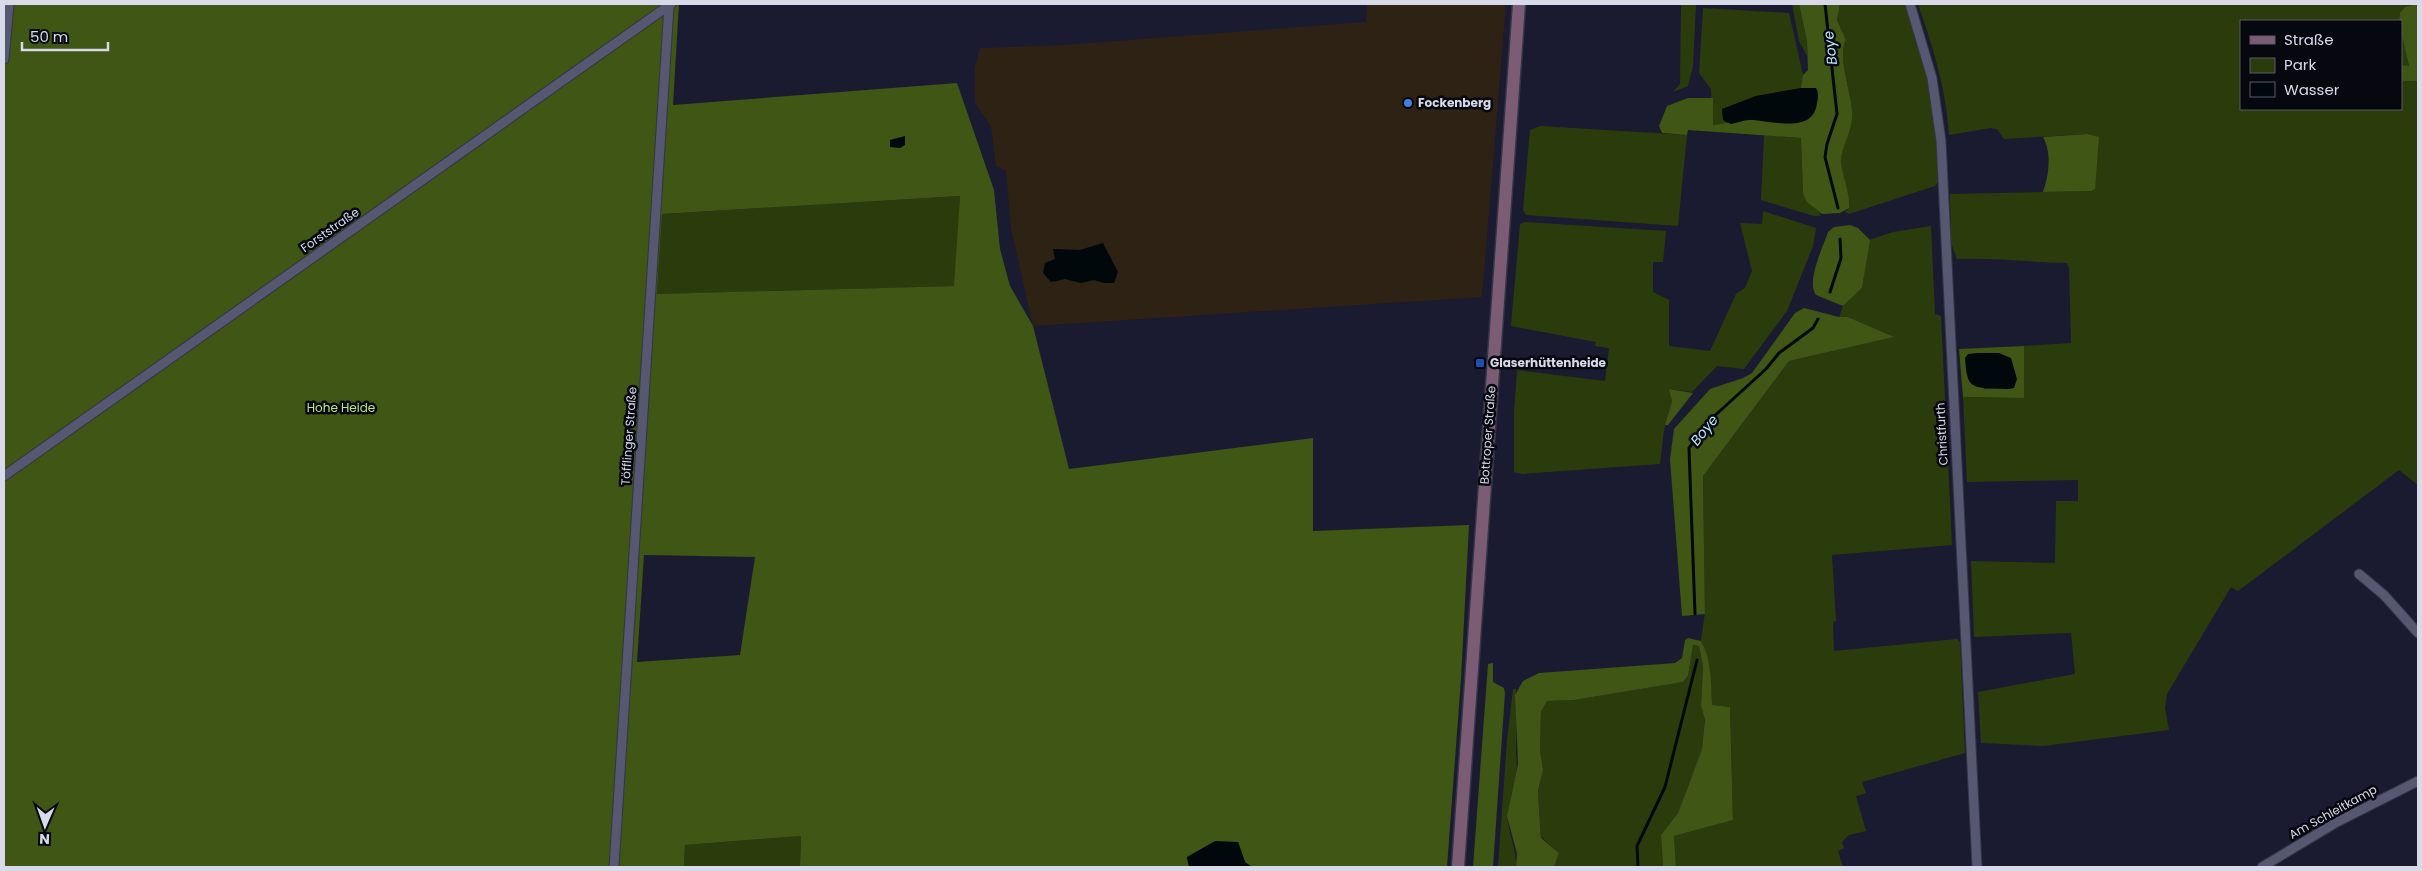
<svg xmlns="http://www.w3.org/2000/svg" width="2422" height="871" font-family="Poppins,sans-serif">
<rect width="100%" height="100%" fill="#1a1b30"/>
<path fill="#2e2214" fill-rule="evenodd" d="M 1384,4 L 1506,4 L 1482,297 L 1033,326 L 1011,228 L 1006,171 L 996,166 L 991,127 L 975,102 L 975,67 L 980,48 L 1064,45 L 1366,22 L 1367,5 ZM 1103,243 L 1104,283 L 1094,280 L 1081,283 L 1065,279 L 1052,282 L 1045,263 L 1055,260 L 1053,249 L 1080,250 Z"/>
<g fill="#2b3c0c">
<path d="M 1681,4 L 1696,4 L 1693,66 L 1688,86 L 1673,92 L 1680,84 Z"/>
<path d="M 1792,4 L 1799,4 L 1807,41 L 1807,56 L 1799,41 Z"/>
<path d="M 1840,4 L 1906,4 C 1916,37 1928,71 1933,105 C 1937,130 1937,156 1938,182 L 1935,186 L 1849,214 L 1845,212 L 1849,208 C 1846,193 1840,174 1841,159 C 1842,143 1853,131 1852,111 C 1851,90 1837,58 1846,40 L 1837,20 Z"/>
<path d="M 1918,4 L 2418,4 L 2400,13 L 2399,21 L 2241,21 L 2241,109 L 2401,109 L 2401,81 L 2418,81 L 2418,485 L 2399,470 L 2238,591 L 2231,587 L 2167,694 L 2165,708 L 2169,730 L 2043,746 L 1981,743 L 1978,692 L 2075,674 L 2071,633 L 1974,637 L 1971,561 L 2055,563 L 2056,501 L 2078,501 L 2078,480 L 1967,482 L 1963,397 L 2024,398 L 2024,346 L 2071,343 L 2069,268 L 2067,263 C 2030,262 1994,258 1957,259 L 1951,243 L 1950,194 L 2091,191 L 2087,134 L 2004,139 L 1997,129 L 1990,128 L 1949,135 C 1946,88 1933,48 1918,4 Z"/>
<path d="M 1703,8 L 1789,13 L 1803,75 L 1801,88 L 1756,96 L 1722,109 L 1725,122 L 1731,124 L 1713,125 L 1711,89 L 1699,73 Z"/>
<path d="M 2401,30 L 2409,66 L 2401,65 Z"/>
<path d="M 1540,126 L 1687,135 L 1678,226 L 1526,215 L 1523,210 L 1530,130 Z"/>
<path d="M 1764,135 L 1801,138 L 1803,194 C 1808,204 1818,207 1821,216 L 1814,216 L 1761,200 Z"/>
<path d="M 960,196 L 955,286 L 657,294 L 662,214 Z"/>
<path d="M 1763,211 L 1816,228 L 1813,246 L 1787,311 L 1744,369 L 1717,366 L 1692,392 L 1670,389 L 1672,401 L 1664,430 L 1660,464 L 1522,474 L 1514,472 L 1514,413 L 1517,370 L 1605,381 L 1609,348 L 1595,346 L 1596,342 L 1511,326 L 1520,224 L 1525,222 L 1666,231 L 1663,262 L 1653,262 L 1653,292 L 1669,300 L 1669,346 L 1710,351 L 1736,294 L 1745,288 L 1752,271 L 1740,223 L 1762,224 Z"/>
<path d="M 1931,226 L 1935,314 L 1941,316 L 1952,545 L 1832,555 L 1836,621 L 1833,622 L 1834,651 L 1957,639 L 1960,642 L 1965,753 L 1862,782 L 1866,793 L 1856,796 L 1866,831 L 1849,835 L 1842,842 L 1844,848 L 1838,851 L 1843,867 L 1676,867 L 1674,836 L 1733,820 L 1730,707 L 1712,705 L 1710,669 L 1701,641 L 1705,612 L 1703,476 L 1789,361 L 1893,337 L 1848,317 L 1839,317 L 1843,306 L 1862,288 L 1869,240 L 1893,232 Z"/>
<path d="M 1693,645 L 1699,646 L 1703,666 L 1701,706 L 1705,718 L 1702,749 L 1678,813 L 1661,835 L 1663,867 L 1554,867 L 1559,853 L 1541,837 L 1540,826 L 1538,791 L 1543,770 L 1540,750 L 1541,712 L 1547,701 L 1574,700 L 1683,682 L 1688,676 Z"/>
<path d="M 1513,689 L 1516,689 L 1516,755 C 1520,775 1508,797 1508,817 C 1508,835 1517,849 1516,867 L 1498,867 L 1507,740 Z"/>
<path d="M 801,836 L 800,867 L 684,867 L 685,845 Z"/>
</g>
<g fill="#3f5615" fill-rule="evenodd">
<path d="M 4,4 L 679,4 L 673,105 L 957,83 L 994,190 L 1000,249 L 1010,286 L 1033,326 L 1069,469 L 1313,438 L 1313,531 L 1469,525 L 1461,679 L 1447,867 L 1252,867 L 1245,862 L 1238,842 L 1187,857 L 1189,867 L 800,867 L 801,836 L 685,845 L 684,867 L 4,867 ZM 960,196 L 954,286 L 657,294 L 662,214 ZM 644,555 L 755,557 L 740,655 L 637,662 Z"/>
<path d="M 1799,4 L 1840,4 L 1837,20 L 1846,40 C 1837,57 1851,91 1852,111 C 1854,131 1840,147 1841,163 C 1843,178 1850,193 1849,208 L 1840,213 L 1822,214 L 1807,202 L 1803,194 L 1801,138 L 1688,130 L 1687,135 L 1662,133 L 1659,126 L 1667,106 L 1688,98 L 1713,98 L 1713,125 C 1726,124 1742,119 1753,120 C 1772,122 1790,127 1808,119 L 1816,88 L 1801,88 L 1803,75 L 1808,70 L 1807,41 Z"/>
<path d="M 2418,4 L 2418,81 L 2401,81 L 2401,65 L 2409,66 L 2401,31 L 2401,21 L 2399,21 L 2400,13 L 2405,7 Z"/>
<path d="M 2087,134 L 2099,137 L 2095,189 L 2091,191 L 2043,192 C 2049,175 2052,153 2043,137 Z"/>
<path d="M 1850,225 L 1858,228 L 1870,240 L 1862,288 L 1843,306 L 1816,295 C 1806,282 1823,247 1828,232 L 1834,227 Z"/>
<path d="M 1804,308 L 1839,317 L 1848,317 L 1894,337 L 1789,361 L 1703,476 L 1705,614 L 1682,616 L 1670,459 L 1674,429 L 1710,389 L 1743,378 L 1752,373 L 1795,313 Z"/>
<path d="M 2024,346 L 2024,398 L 1963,397 L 1959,349 ZM 1977,353 L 1999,353 L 2008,389 L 1984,389 Z"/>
<path d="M 1669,389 L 1693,393 L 1668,425 L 1665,425 L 1672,401 Z"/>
<path d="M 1688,638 L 1701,641 C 1712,661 1711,683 1712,705 L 1730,707 L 1733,820 L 1674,836 L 1676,867 L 1663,867 L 1661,835 L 1678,813 L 1702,749 L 1705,719 L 1701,706 L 1703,666 L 1699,646 L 1693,645 L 1688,676 L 1683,682 L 1574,700 L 1547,701 L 1541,712 L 1540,750 L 1543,770 L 1538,791 L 1540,826 L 1541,838 L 1559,853 L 1554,867 L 1516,867 L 1517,854 L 1507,816 L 1518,764 L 1515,695 L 1523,681 L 1539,673 L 1675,663 L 1682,658 L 1685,640 Z"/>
<path d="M 1493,663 L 1493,682 L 1504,688 L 1505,693 L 1493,867 L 1473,867 L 1488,664 Z"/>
</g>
<g fill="#00080b">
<path d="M 1801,88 L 1816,88 C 1819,93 1818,98 1817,103 C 1813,136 1770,119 1750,120 C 1743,120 1737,123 1731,124 L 1723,120 L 1722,109 L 1756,96 Z"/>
<path d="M 905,136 L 905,145 L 900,148 L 890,147 L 890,140 Z"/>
<path d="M 1103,243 L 1118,272 L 1114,283 L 1104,283 L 1094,280 L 1081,283 L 1065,279 L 1051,282 L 1043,273 L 1045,263 L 1055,259 L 1053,249 L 1080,250 Z"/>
<path d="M 1977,353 L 1999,353 L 2011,358 L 2017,379 L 2014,388 C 2007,390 2002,388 1995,388 C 1968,389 1967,383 1965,358 L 1968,354 Z"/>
<path d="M 1215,841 L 1238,842 L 1245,862 L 1252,867 L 1189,867 L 1187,857 Z"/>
</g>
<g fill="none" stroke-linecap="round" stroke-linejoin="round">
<g stroke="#00080b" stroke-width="3">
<path d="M 1825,4 L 1837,114 L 1827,144 L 1825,157 L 1838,208"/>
<path d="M 1830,292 L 1841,258 L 1840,239"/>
<path d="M 1695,614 L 1689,448 L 1710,420 L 1766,369 L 1779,353 L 1813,328 L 1818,319"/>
<path d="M 1638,867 L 1637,846 L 1665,787 L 1697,660"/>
</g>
<defs>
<g id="minor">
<path d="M 1910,4 L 1932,78 L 1941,141 L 1977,867"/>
<path d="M 4,59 L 9,4"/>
<path d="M 4,476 L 671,4"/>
<path d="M 2359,574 L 2384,595 L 2418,633"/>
<path d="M 614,867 L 669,6"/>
<path d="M 2262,867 L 2337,822 L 2418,781"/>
</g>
<path id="secondary" d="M 1458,867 L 1519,4"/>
</defs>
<use href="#minor" stroke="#333545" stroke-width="11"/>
<use href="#secondary" stroke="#333545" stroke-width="15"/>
<use href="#minor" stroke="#555870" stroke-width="9"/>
<use href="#secondary" stroke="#7c5c74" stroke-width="12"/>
</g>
<circle fill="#3f7fe0" stroke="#06070f" stroke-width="2" cx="1408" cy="103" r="5"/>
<rect fill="#1a4fb4" stroke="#06070f" stroke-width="2" x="1475" y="358" width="10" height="10" rx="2.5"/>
<g text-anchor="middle" stroke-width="5" stroke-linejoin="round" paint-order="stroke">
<g font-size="12" font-weight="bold" fill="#d8dae9" stroke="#06070f" text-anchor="start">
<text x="1418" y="107">Fockenberg</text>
<text x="1490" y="367">Glaserhüttenheide</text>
</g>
<g font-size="12" fill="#d8dae9" stroke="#06070f">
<text transform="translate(330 230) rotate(-35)" y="4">Forststraße</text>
<text transform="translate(1942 434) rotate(-93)" y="4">Christfurth</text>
<text transform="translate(1488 435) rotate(-86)" y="4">Bottroper Straße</text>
<text transform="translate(629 436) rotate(-86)" y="4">Töfflinger Straße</text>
<text transform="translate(2333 812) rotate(-29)" y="4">Am Schleitkamp</text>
</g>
<g font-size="12" fill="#bce87a" stroke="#06070f">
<text x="341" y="412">Hohe Heide</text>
</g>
<g font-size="14" font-style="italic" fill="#b5ebfb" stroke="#06070f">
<text transform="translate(1830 48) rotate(-97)" y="5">Boye</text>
<text transform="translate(1704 430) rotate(-51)" y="5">Boye</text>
</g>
</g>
<rect width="2422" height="871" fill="none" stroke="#d8dae9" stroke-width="10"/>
<rect x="2240" y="20" width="162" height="90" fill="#06070f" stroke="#5a5b66"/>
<rect x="2250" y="36" width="25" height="8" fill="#7c5c74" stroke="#5a5b66"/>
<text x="2284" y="45" font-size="15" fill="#d8dae9">Straße</text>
<rect x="2250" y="58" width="25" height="15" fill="#2b3c0c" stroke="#5a5b66"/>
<text x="2284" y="70" font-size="15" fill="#d8dae9">Park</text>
<rect x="2250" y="82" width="25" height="15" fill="#00080b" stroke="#5a5b66"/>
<text x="2284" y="95" font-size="15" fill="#d8dae9">Wasser</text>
<g transform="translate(45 826) rotate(182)" stroke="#06070f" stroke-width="4" paint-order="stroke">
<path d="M0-4L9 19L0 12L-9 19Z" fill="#d8dae9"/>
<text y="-8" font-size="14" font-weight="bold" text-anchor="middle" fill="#d8dae9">N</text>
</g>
<path d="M22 42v8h86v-8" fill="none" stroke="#d8dae9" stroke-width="2.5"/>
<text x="30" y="42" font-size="15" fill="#d8dae9" stroke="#06070f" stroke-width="4" paint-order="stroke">50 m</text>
</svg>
